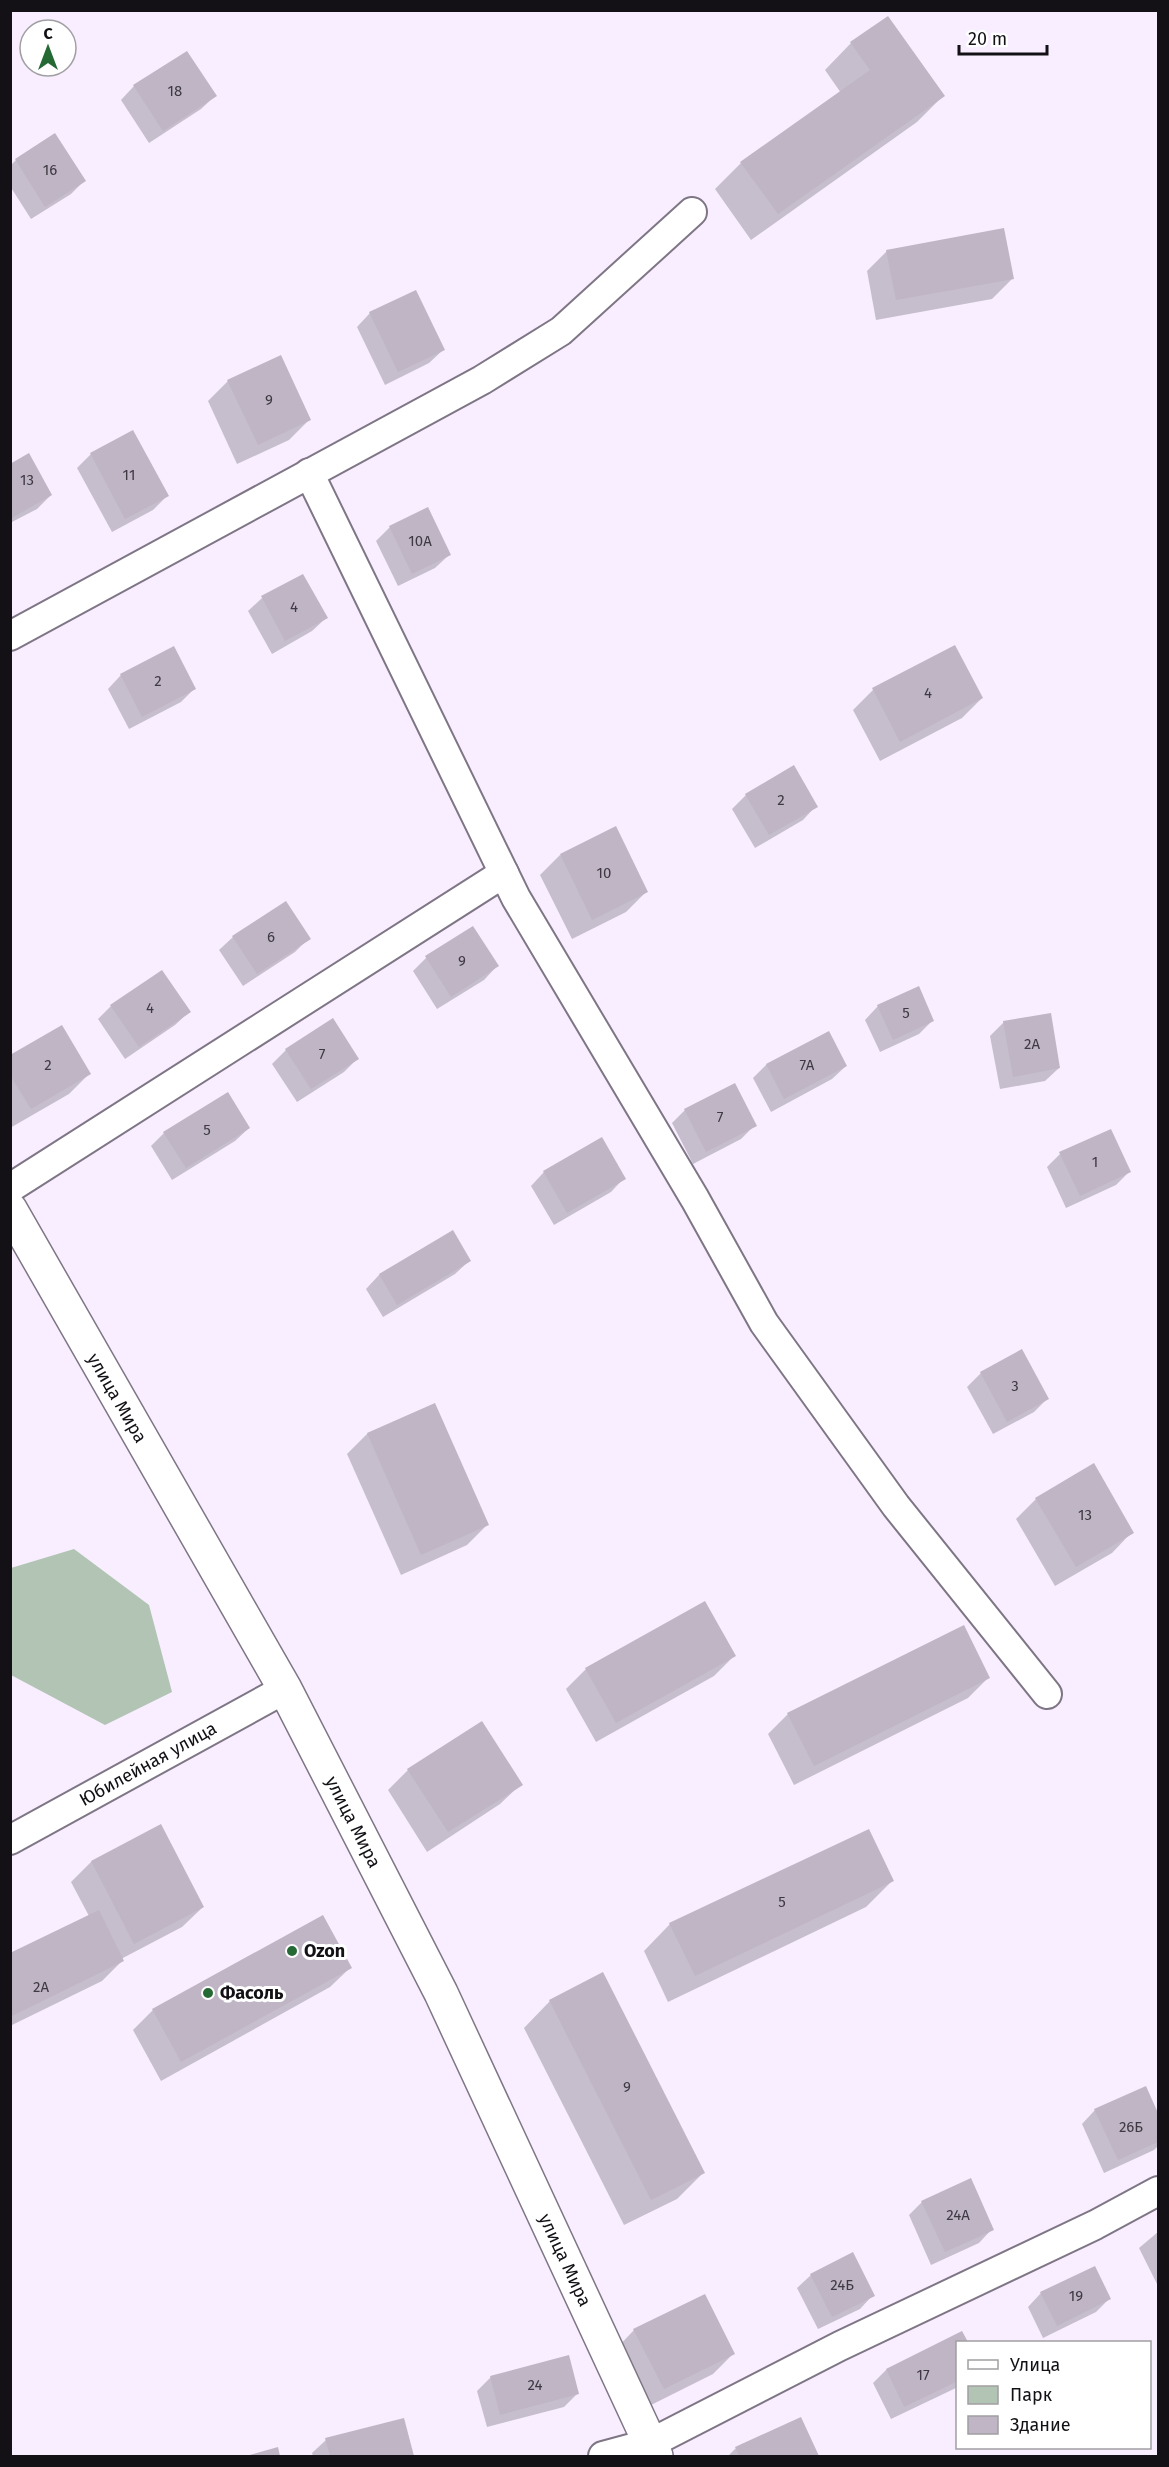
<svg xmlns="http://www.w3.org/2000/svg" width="1169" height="2467" font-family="'Fira Sans',sans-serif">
<rect width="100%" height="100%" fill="#f8eeff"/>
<path fill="#b2c4b4" d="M 74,1549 L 149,1605 L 172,1692 L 105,1725 L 11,1675 L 11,1568 Z"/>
<g fill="#0003">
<path d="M 851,43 L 943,96 L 917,122 L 751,240 L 715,189 L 741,163 L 841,93 L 825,70 Z"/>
<path d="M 134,86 L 215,96 L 201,109 L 149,143 L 121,100 Z"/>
<path d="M 16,160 L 84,181 L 71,194 L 31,219 L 10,186 L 10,166 Z"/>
<path d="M 887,251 L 1012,279 L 992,299 L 876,320 L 867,271 Z"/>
<path d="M 370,313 L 443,350 L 429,363 L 385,385 L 357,327 Z"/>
<path d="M 228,381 L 309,420 L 289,440 L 237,464 L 208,401 Z"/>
<path d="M 91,454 L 167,496 L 153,510 L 112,532 L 77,468 Z"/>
<path d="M 10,466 L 51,495 L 37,509 L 10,523 Z"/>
<path d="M 390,527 L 449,555 L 435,568 L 398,586 L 376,541 Z"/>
<path d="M 262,598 L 326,618 L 312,631 L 272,654 L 248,611 Z"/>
<path d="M 121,675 L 194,689 L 181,702 L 129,729 L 108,689 Z"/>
<path d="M 873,690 L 982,698 L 962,718 L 880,761 L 853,710 Z"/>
<path d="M 793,767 L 816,806 L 803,820 L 755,848 L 732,809 L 746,795 Z"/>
<path d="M 560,855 L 646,892 L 626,912 L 572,939 L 540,875 Z"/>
<path d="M 233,937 L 309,938 L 295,952 L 243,986 L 219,950 Z"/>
<path d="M 426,958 L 497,966 L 484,980 L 437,1009 L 413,971 Z"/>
<path d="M 111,1006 L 189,1012 L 175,1025 L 125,1059 L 98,1019 Z"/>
<path d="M 878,1006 L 932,1021 L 919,1034 L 880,1052 L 865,1020 Z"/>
<path d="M 1004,1022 L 1059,1068 L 1045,1081 L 1000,1089 L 990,1036 Z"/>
<path d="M 828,1033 L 846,1066 L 832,1079 L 771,1112 L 753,1078 L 766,1065 Z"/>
<path d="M 286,1050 L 357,1059 L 344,1072 L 297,1102 L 272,1064 Z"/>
<path d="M 10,1057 L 89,1074 L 69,1094 L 10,1128 Z"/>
<path d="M 685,1110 L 755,1125 L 741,1139 L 693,1164 L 672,1123 Z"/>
<path d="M 249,1128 L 235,1141 L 172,1180 L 151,1146 L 164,1133 Z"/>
<path d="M 1060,1154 L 1129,1172 L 1116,1185 L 1066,1208 L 1047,1167 Z"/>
<path d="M 544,1172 L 624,1178 L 611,1192 L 554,1225 L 531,1186 Z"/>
<path d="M 452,1233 L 469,1261 L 455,1274 L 383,1317 L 366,1289 L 379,1275 Z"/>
<path d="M 981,1373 L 1047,1399 L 1034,1412 L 993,1434 L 967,1387 Z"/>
<path d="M 434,1405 L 487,1525 L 467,1545 L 401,1575 L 347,1454 L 367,1434 Z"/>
<path d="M 1036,1499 L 1132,1532 L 1112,1553 L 1055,1586 L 1016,1519 Z"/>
<path d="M 734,1656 L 714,1676 L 596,1742 L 566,1689 L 586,1669 Z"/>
<path d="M 988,1678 L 968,1698 L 794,1785 L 768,1734 L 788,1714 Z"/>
<path d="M 408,1770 L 521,1784 L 500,1804 L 427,1852 L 388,1790 Z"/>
<path d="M 160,1826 L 203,1907 L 182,1927 L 121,1959 L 122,1961 L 102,1981 L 10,2026 L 10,1955 L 89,1916 L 71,1882 L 91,1862 Z"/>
<path d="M 892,1881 L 866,1907 L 668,2002 L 644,1951 L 670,1924 Z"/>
<path d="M 322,1917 L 351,1967 L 330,1987 L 161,2081 L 133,2030 L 153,2010 Z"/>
<path d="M 550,2001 L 703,2173 L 677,2199 L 624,2225 L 524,2028 Z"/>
<path d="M 1146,2088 L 1158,2116 L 1158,2146 L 1154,2150 L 1104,2173 L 1082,2124 L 1095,2110 Z"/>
<path d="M 922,2202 L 992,2229 L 979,2243 L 931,2265 L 909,2215 Z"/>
<path d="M 1158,2232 L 1158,2286 L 1139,2248 Z"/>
<path d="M 811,2275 L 873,2295 L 860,2309 L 818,2329 L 797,2288 Z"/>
<path d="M 1041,2293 L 1109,2299 L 1096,2312 L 1043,2338 L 1028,2307 Z"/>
<path d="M 634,2330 L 733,2354 L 713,2374 L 643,2409 L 614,2351 Z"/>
<path d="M 962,2333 L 966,2342 L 958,2342 L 958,2387 L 891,2419 L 873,2383 L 886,2370 Z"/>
<path d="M 491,2377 L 578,2393 L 564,2407 L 487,2427 L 477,2391 Z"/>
<path d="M 800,2419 L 818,2456 L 728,2456 L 735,2449 Z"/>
<path d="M 326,2440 L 413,2456 L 313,2456 L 312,2453 Z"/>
</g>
<g fill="#bfb5c5">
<path d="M 888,16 L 945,96 L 778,214 L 740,162 L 870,70 L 850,42 Z"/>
<path d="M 187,51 L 217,96 L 163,131 L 133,85 Z"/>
<path d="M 55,133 L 86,181 L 45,207 L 15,159 Z"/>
<path d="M 1004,228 L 1014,279 L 896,300 L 886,250 Z"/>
<path d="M 416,290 L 445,350 L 398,372 L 369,312 Z"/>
<path d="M 281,355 L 311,420 L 258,445 L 227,380 Z"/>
<path d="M 133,430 L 169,496 L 125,519 L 90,453 Z"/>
<path d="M 29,453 L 52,495 L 10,519 L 10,464 Z"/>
<path d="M 428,507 L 451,555 L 412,574 L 389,526 Z"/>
<path d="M 303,574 L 328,618 L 285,641 L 261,596 Z"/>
<path d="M 955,645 L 983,698 L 900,742 L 872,688 Z"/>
<path d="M 174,646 L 196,689 L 142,717 L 120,674 Z"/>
<path d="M 794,765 L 818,807 L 769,835 L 745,794 Z"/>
<path d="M 616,826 L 648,892 L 592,920 L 560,854 Z"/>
<path d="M 286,901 L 311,939 L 257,974 L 232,936 Z"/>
<path d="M 473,926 L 499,966 L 451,997 L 425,956 Z"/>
<path d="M 162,970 L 191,1012 L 139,1047 L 110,1005 Z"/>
<path d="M 919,986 L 934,1021 L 893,1040 L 877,1005 Z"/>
<path d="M 1051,1013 L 1060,1068 L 1013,1077 L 1003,1021 Z"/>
<path d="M 333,1018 L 359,1059 L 311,1089 L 285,1049 Z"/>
<path d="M 62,1025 L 91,1074 L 31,1109 L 10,1075 L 10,1055 Z"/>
<path d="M 829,1031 L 847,1066 L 784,1099 L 766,1064 Z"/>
<path d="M 735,1083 L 757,1126 L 706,1152 L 684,1109 Z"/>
<path d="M 228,1092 L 250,1128 L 186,1168 L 163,1132 Z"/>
<path d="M 1111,1129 L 1131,1172 L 1080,1196 L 1059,1152 Z"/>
<path d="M 602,1137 L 626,1179 L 567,1213 L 543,1171 Z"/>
<path d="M 453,1230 L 471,1261 L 397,1305 L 379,1274 Z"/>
<path d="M 1022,1349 L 1049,1399 L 1007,1422 L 980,1372 Z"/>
<path d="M 435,1403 L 489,1525 L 421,1555 L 367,1433 Z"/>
<path d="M 1094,1463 L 1134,1533 L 1076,1567 L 1035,1498 Z"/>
<path d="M 705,1601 L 736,1656 L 616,1723 L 585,1668 Z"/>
<path d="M 964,1625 L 990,1678 L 814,1766 L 787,1713 Z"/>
<path d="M 482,1721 L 523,1785 L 448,1832 L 407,1769 Z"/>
<path d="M 161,1824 L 204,1907 L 134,1944 L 91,1861 Z"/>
<path d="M 869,1829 L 894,1881 L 695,1976 L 669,1923 Z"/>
<path d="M 99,1910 L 124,1961 L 12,2016 L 10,1953 Z"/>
<path d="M 323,1915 L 352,1968 L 181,2062 L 152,2009 Z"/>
<path d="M 603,1972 L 705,2173 L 651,2200 L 549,2000 Z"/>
<path d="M 1146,2086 L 1158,2113 L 1158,2142 L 1118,2160 L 1094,2109 Z"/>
<path d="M 971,2178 L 994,2230 L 945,2252 L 921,2201 Z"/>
<path d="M 853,2252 L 875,2296 L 832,2317 L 810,2274 Z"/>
<path d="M 1095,2266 L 1111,2299 L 1057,2326 L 1040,2292 Z"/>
<path d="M 705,2294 L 735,2354 L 664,2389 L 633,2329 Z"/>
<path d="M 962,2331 L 968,2342 L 958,2342 L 958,2381 L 904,2407 L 886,2369 Z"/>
<path d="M 569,2355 L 579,2394 L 500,2415 L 490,2376 Z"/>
<path d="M 801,2417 L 819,2456 L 739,2456 L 735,2447 Z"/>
<path d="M 404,2418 L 414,2456 L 330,2456 L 325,2438 Z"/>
<path d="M 278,2447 L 280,2456 L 246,2456 Z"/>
</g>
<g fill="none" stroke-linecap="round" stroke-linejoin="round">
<defs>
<g id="street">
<path d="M 309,473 L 516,898 L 695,1199 L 764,1323 L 896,1506 L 1047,1694"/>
<path d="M 10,636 L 482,380 L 561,331 L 692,212"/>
<path d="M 10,1188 L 504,873"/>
<path d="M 10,1840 L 285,1689"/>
<path d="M 603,2456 L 651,2443 L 840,2346 L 1095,2225 L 1158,2191"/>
</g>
<path id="secondary" d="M 10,1209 L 285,1689 L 441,1993 L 656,2456"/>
</defs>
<use href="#street" stroke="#7f7685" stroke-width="32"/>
<use href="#secondary" stroke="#7f7685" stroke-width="36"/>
<use href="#street" stroke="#fff" stroke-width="28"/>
<use href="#secondary" stroke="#fff" stroke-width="33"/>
</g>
<g fill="#256935" stroke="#fff" stroke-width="2">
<circle cx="292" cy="1951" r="6"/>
<circle cx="208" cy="1993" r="6"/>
</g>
<g text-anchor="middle" stroke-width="6" stroke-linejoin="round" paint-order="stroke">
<g font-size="15" fill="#3e3942">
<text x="175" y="96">18</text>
<text x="50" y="175">16</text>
<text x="269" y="405">9</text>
<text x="129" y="480">11</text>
<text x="27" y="485">13</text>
<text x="420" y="546">10А</text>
<text x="294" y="612">4</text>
<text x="158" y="686">2</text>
<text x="928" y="698">4</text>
<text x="781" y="805">2</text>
<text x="604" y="878">10</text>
<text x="271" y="942">6</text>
<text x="462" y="966">9</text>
<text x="150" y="1013">4</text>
<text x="906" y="1018">5</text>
<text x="1032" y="1049">2А</text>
<text x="322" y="1059">7</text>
<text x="48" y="1070">2</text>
<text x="807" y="1070">7А</text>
<text x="720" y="1122">7</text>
<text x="207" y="1135">5</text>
<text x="1095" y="1167">1</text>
<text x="1015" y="1391">3</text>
<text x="1085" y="1520">13</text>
<text x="782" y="1907">5</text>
<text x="41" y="1992">2А</text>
<text x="627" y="2092">9</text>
<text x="1131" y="2132">26Б</text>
<text x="958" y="2220">24А</text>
<text x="842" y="2290">24Б</text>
<text x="1076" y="2301">19</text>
<text x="923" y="2380">17</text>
<text x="535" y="2390">24</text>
</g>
<g font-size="18" fill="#131016" stroke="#fff">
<text transform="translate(117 1398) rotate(60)" y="6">улица Мира</text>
<text transform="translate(148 1764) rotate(-29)" y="6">Юбилейная улица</text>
<text transform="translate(353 1822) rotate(63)" y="6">улица Мира</text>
<text transform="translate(565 2260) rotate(65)" y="6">улица Мира</text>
</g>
<g font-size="18" font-weight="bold" fill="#131016" stroke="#fff" text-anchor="start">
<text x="304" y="1957">Ozon</text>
<text x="220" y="1999">Фасоль</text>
</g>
</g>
<rect width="1169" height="2467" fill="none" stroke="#131016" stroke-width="24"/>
<rect x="956" y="2341" width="195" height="108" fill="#ffffff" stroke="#a19fa2" stroke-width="1.5"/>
<rect x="968" y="2360" width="30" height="9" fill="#ffffff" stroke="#a19fa2" stroke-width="1.5"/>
<text x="1010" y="2371" font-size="18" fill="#131016">Улица</text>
<rect x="968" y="2386" width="30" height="18" fill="#b2c4b4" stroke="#a19fa2" stroke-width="1.5"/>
<text x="1010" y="2401" font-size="18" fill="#131016">Парк</text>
<rect x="968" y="2416" width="30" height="18" fill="#bfb5c5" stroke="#a19fa2" stroke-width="1.5"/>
<text x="1010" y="2431" font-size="18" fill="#131016">Здание</text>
<g transform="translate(48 48)"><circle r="28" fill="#ffffff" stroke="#a19fa2" stroke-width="1.5"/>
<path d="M0-4.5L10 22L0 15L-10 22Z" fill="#256935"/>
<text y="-9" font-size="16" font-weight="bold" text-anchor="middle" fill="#131016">С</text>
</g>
<path d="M959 45v9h88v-9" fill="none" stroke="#131016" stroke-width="3"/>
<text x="968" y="45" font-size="18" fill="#131016" stroke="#ffffff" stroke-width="4.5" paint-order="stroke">20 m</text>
</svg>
